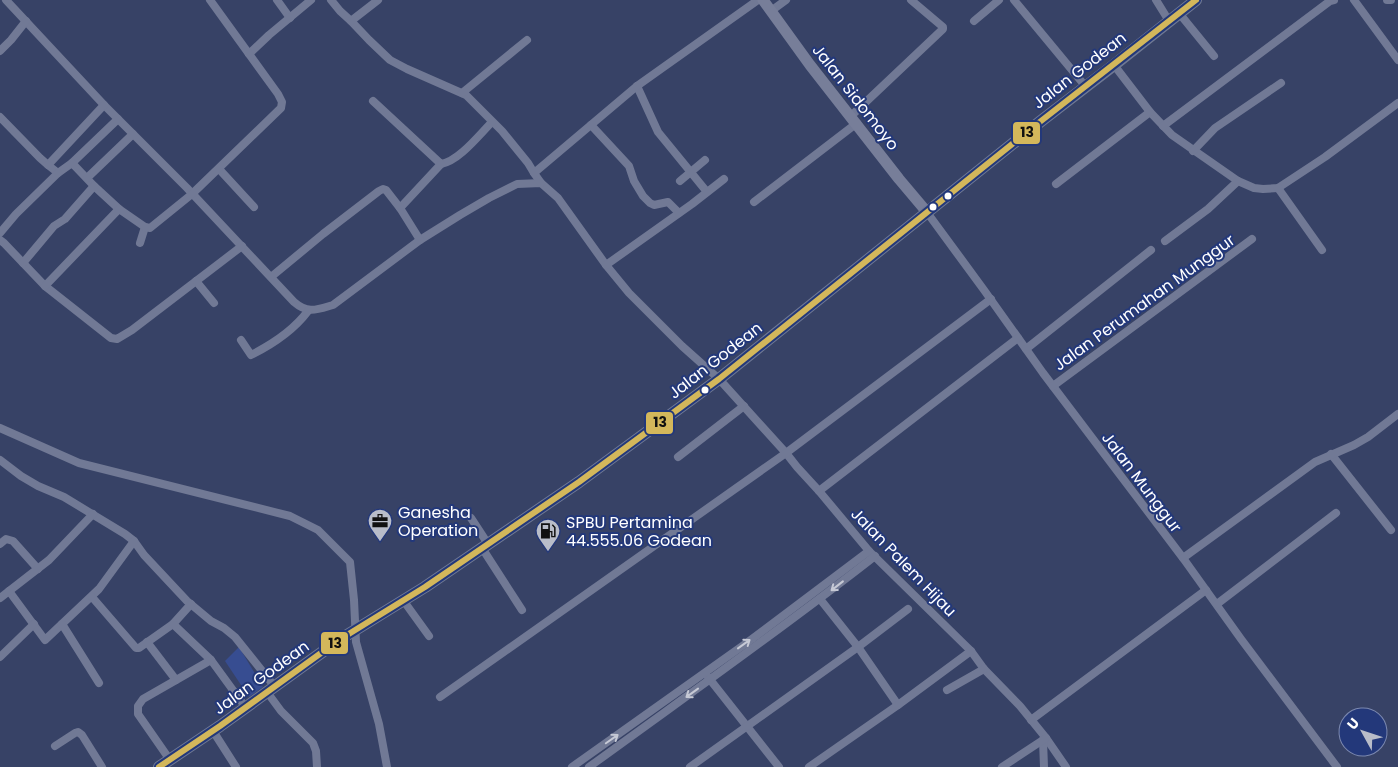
<svg xmlns="http://www.w3.org/2000/svg" width="1398" height="767" font-family="Poppins,sans-serif">
<rect width="100%" height="100%" fill="#374266"/>
<path fill="#374d91" d="M 239,647 L 263,687 L 249,697 L 225,661 Z"/>
<g fill="none" stroke-linecap="round" stroke-linejoin="round">
<g stroke="#717995" stroke-width="8">
<path d="M 6,0 L 104,105 L 187,188 L 294,302 C 308,314 316,310 333,305 L 420,240 L 460,215 L 489,198 L 517,184 L 541,183 L 558,198 L 606,265 L 629,293 L 682,346 L 719,379 L 786,453 L 797,467 L 819,491 L 869,551 L 971,651 L 984,669 L 1020,706 L 1046,738 L 1066,767"/>
<path d="M 277,0 L 290,18"/>
<path d="M 331,0 L 340,11 L 351,21 L 369,40 L 390,60 L 407,69 L 466,95 L 502,131 L 528,163 L 534,173"/>
<path d="M 1014,0 L 1086,87"/>
<path d="M 1156,0 L 1169,21"/>
<path d="M 1354,0 L 1398,60"/>
<path d="M 1387,0 L 1391,0"/>
<path d="M 771,11 L 786,0"/>
<path d="M 1179,13 L 1214,56"/>
<path d="M 351,21 L 378,0"/>
<path d="M 974,21 L 999,0"/>
<path d="M 0,51 L 11,40 L 26,21"/>
<path d="M 249,54 L 269,35 L 311,0"/>
<path d="M 1114,65 L 1150,112 L 1172,135 L 1238,181 L 1254,188 L 1263,189 L 1278,188 L 1325,157 L 1398,103"/>
<path d="M 637,86 L 658,132 L 707,192"/>
<path d="M 462,93 L 527,40"/>
<path d="M 373,101 L 441,164 C 459,161 479,135 492,122"/>
<path d="M 851,116 L 943,29 L 943,27 L 911,0"/>
<path d="M 0,117 L 40,158 L 48,165 L 104,105"/>
<path d="M 591,125 L 629,166 L 634,181 L 643,196 L 650,203 L 654,205 L 668,202 L 679,213"/>
<path d="M 1163,126 L 1330,1 L 1334,0"/>
<path d="M 1193,151 L 1215,128 L 1281,83"/>
<path d="M 72,163 L 118,119"/>
<path d="M 48,165 L 58,173 L 72,163 L 94,186 L 119,209"/>
<path d="M 219,169 L 254,207"/>
<path d="M 87,178 L 133,134"/>
<path d="M 680,181 L 705,160"/>
<path d="M 541,183 L 534,173 L 637,86 L 758,0"/>
<path d="M 1056,184 L 1150,112"/>
<path d="M 1278,188 L 1322,250"/>
<path d="M 754,202 L 857,123"/>
<path d="M 400,208 L 441,164"/>
<path d="M 926,211 L 984,290 L 1043,373 L 1183,558 L 1241,639 L 1337,767"/>
<path d="M 0,233 L 16,214 L 58,173"/>
<path d="M 0,240 L 4,243 L 45,286 L 111,338 L 117,339 L 132,330 L 242,246"/>
<path d="M 1165,241 L 1208,209 L 1238,181"/>
<path d="M 140,243 L 145,227"/>
<path d="M 23,263 L 54,226 L 65,219 L 94,186"/>
<path d="M 606,265 L 692,204 L 724,179"/>
<path d="M 271,277 L 323,234 L 379,191 L 383,189 L 386,190 L 400,208 L 420,240"/>
<path d="M 196,281 L 214,303"/>
<path d="M 45,286 L 119,209 L 145,227 L 150,228 L 192,194 L 281,108 L 282,102 L 278,94 L 210,0"/>
<path d="M 241,340 L 251,355 C 273,344 293,331 308,311"/>
<path d="M 1026,349 L 1151,250"/>
<path d="M 1053,386 L 1252,239"/>
<path d="M 0,428 L 79,463 L 290,516 L 318,530 L 350,562 L 354,600 L 356,642 L 379,724 L 387,767"/>
<path d="M 1331,454 L 1391,530"/>
<path d="M 678,457 L 744,406"/>
<path d="M 0,460 L 21,476 L 38,486 L 64,497 L 125,534 L 134,541 L 144,555 L 187,601 L 211,621 L 224,628 L 235,637 L 275,687"/>
<path d="M 819,491 L 1018,338"/>
<path d="M 471,518 L 488,544"/>
<path d="M 0,544 L 6,539 L 13,541 L 38,569"/>
<path d="M 482,548 L 522,610"/>
<path d="M 1183,558 L 1315,462 L 1354,445 L 1368,437 L 1398,414"/>
<path d="M 9,591 L 45,640 L 99,589 L 134,541"/>
<path d="M 92,597 L 136,648 L 139,648 L 173,624 L 191,604"/>
<path d="M 0,598 L 49,560 L 93,514"/>
<path d="M 820,599 L 858,647 L 898,705"/>
<path d="M 403,600 L 429,636"/>
<path d="M 1217,604 L 1336,513"/>
<path d="M 62,624 L 99,683"/>
<path d="M 173,624 L 211,660 L 246,708"/>
<path d="M 147,642 L 176,680"/>
<path d="M 0,657 L 34,624"/>
<path d="M 708,677 L 779,767"/>
<path d="M 947,690 L 984,669"/>
<path d="M 267,692 L 281,711 L 313,743 L 316,751 L 317,767"/>
<path d="M 440,697 L 786,453 L 991,299"/>
<path d="M 1031,720 L 1206,590"/>
<path d="M 213,731 L 236,767"/>
<path d="M 1043,740 L 1044,767"/>
<path d="M 55,746 L 75,733 L 78,732 L 82,735 L 102,767"/>
<path d="M 170,760 L 138,714 L 138,706 L 143,699 L 211,660"/>
<path d="M 572,767 L 748,642 L 869,551"/>
<path d="M 589,767 C 685,697 782,629 875,556"/>
<path d="M 690,767 L 858,647 L 908,609"/>
<path d="M 809,767 L 898,705 L 971,651"/>
<path d="M 1002,767 L 1046,738"/>
</g>
<path stroke="#777e99" stroke-width="11" d="M 763,0 L 810,65 L 899,179 L 926,211"/>
<path stroke="#707994" stroke-width="12" d="M 159,767 L 220,726 L 339,640 L 425,587 L 579,482 L 719,379 L 1041,121 L 1114,65 L 1196,0"/>
<defs>
<path id="bus-1" d="M 159,767 L 220,726 L 339,640 L 425,587 L 579,482 L 719,379 L 1041,121 L 1196,0"/>
</defs>
<use href="#bus-1" stroke="#23387a" stroke-width="10"/>
<use href="#bus-1" stroke="#d3b75b" stroke-width="6"/>
</g>
<defs><path id="oneway-shaft" d="M-6 0H5M1.5-3L5.5 0L1.5 3" fill="none" stroke-width="1.6" stroke-linecap="round" stroke-linejoin="round" transform="scale(1.25)"/></defs>
<g stroke="#c6c9d5">
<use href="#oneway-shaft" transform="translate(837 586) rotate(142)"/>
<use href="#oneway-shaft" transform="translate(744 644) rotate(-36)"/>
<use href="#oneway-shaft" transform="translate(692 693) rotate(144)"/>
<use href="#oneway-shaft" transform="translate(612 739) rotate(-35)"/>
</g>
<defs>
<symbol id="office-pin" viewBox="-11 -11 22 30"><path d="M0 17L-7.5 6A9.5 9.5 0 1 1 7.5 6Z" fill="#b9bdc9" stroke="#23387a"/><path d="M-6-3h4V-5.5h4V-3h4V5H-6ZM-1-4.5V-3h2v-1.5ZM-6 0V1H6V0Z" fill="#111"/></symbol>
<symbol id="fuel-pin" viewBox="-11 -11 22 30"><path d="M0 17L-7.5 6A9.5 9.5 0 1 1 7.5 6Z" fill="#b9bdc9" stroke="#23387a"/><path d="M-5.5-6h7V0h2V4h1.3V-2.5L3-4.5l.8-.8L6-3V5H2.5V1h-1V6h-7ZM-4.2-4.7v3.2H.2V-4.7Z" fill="#111"/></symbol>
</defs>
<g fill-rule="evenodd">
<use href="#office-pin" x="366" y="507" width="28" height="38"/>
<use href="#fuel-pin" x="534" y="517" width="28" height="38"/>
</g>
<g fill="#fff" stroke="#23387a" stroke-width="2">
<circle cx="948" cy="196" r="4.5"/>
<circle cx="933" cy="207" r="4.5"/>
<circle cx="705" cy="390" r="4.5"/>
</g>
<g text-anchor="middle" stroke-width="4" stroke-linejoin="round" paint-order="stroke">
<g font-size="16" fill="#fff" stroke="#23387a">
<text transform="translate(1079 70) rotate(-38)" y="6">Jalan Godean</text>
<text transform="translate(856 97) rotate(52)" y="6">Jalan Sidomoyo</text>
<text transform="translate(1144 302) rotate(-36)" y="6">Jalan Perumahan Munggur</text>
<text transform="translate(715 360) rotate(-38)" y="6">Jalan Godean</text>
<text transform="translate(1142 482) rotate(53)" y="6">Jalan Munggur</text>
<text transform="translate(904 562) rotate(46)" y="6">Jalan Palem Hijau</text>
<text transform="translate(261 677) rotate(-36)" y="6">Jalan Godean</text>
</g>
<g font-size="16" fill="#fff" stroke="#23387a" text-anchor="start">
<text x="398" y="518">Ganesha<tspan x="398" dy="18">Operation</tspan></text>
<text x="566" y="528">SPBU Pertamina<tspan x="566" dy="18">44.555.06 Godean</tspan></text>
</g>
</g>
<g stroke="#23387a" stroke-width="2">
<rect x="1012" y="121" width="29" height="24" rx="5" fill="#d3b75b"/>
<rect x="645" y="411" width="29" height="24" rx="5" fill="#d3b75b"/>
<rect x="320" y="631" width="29" height="24" rx="5" fill="#d3b75b"/>
</g>
<g font-size="14" text-anchor="middle" font-weight="bold" fill="#111">
<text x="1027" y="137">13</text>
<text x="660" y="427">13</text>
<text x="335" y="648">13</text>
</g>
<g transform="translate(1363 732) rotate(310)"><circle r="24" fill="#23387a" stroke="#7b88af"/>
<path d="M0-4L9 19L0 12L-9 19Z" fill="#b9bdc9"/>
<text y="-8" font-size="14" font-weight="bold" text-anchor="middle" fill="#ffffff">U</text>
</g>
</svg>
